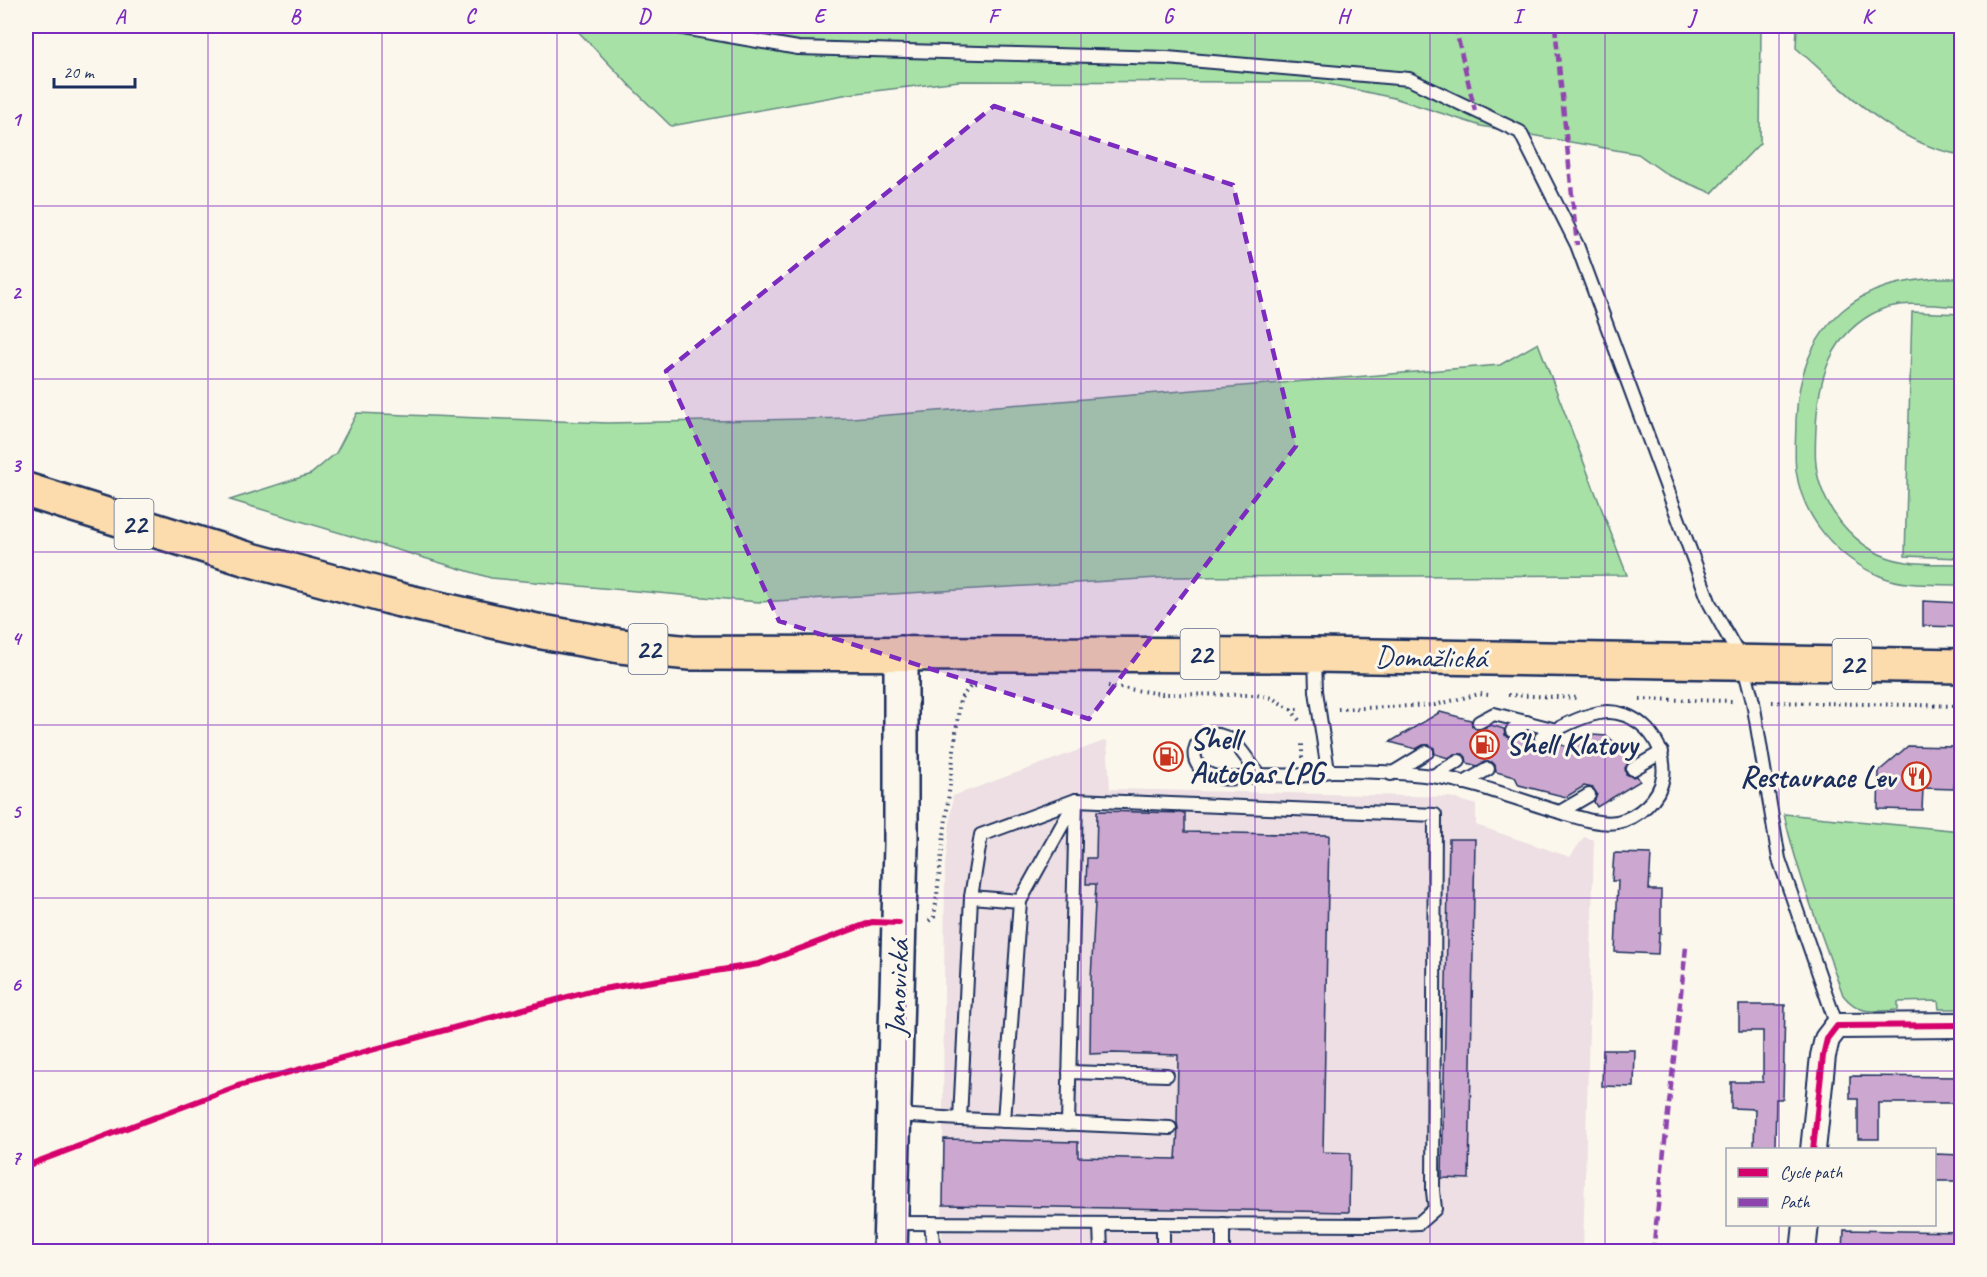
<svg xmlns="http://www.w3.org/2000/svg" width="1987" height="1277" font-family="Caveat,sans-serif">
<rect width="100%" height="100%" fill="#fbf7ec"/>
<filter id="ink" filterUnits="userSpaceOnUse"><feTurbulence type="fractalNoise" baseFrequency=".0167" numOctaves="2"/><feDisplacementMap in="SourceGraphic" scale="12" xChannelSelector="R" yChannelSelector="G"/><feConvolveMatrix kernelMatrix="1 2 1 2 8 2 1 2 1" color-interpolation-filters="sRGB"/></filter>
<g filter="url(#ink)">
<path fill="#eddfe3" d="M 1107,740 L 1110,789 L 1449,797 L 1476,805 L 1476,825 L 1570,857 L 1584,837 L 1594,840 L 1583,1251 L 942,1252 L 945,866 L 953,796 Z"/>
<g fill="#a8e1a5" stroke="#628882" stroke-width="1.5">
<path d="M 573,26 L 1761,26 L 1760,143 L 1712,193 L 1668,175 L 1638,154 L 1481,126 L 1394,98 L 1319,82 L 959,81 L 849,94 L 671,126 L 633,89 Z"/>
<path d="M 1797,26 L 1961,26 L 1961,155 C 1892,143 1848,93 1796,48 Z"/>
<path d="M 1936,278 L 1961,278 L 1961,307 C 1937,306 1903,300 1880,310 C 1830,333 1818,379 1816,428 C 1815,449 1814,468 1821,487 C 1830,513 1849,536 1872,550 C 1899,567 1931,563 1961,564 L 1961,585 C 1935,584 1905,587 1880,576 C 1837,558 1802,517 1796,470 C 1794,453 1796,437 1796,420 C 1798,377 1810,339 1843,310 C 1870,287 1902,281 1936,278 Z"/>
<path d="M 1912,312 L 1961,314 L 1961,558 L 1905,556 Z"/>
<path d="M 1538,343 L 1627,575 L 1175,577 L 759,602 L 491,578 L 230,500 L 311,474 L 336,453 L 357,413 L 607,423 L 852,418 L 1500,365 Z"/>
<path d="M 1784,814 L 1961,831 L 1961,1009 L 1939,1009 L 1938,1001 L 1898,1002 L 1898,1010 C 1874,1011 1860,1016 1843,995 C 1822,935 1798,876 1784,814 Z"/>
</g>
<g fill="#cca7cf" stroke="#1b2f5e" stroke-width="1.5">
<path d="M 1923,601 L 1962,603 L 1962,627 L 1923,626 Z"/>
<path d="M 1440,712 L 1471,720 L 1472,726 L 1478,730 L 1491,725 L 1504,729 L 1505,735 L 1509,738 L 1516,738 L 1523,734 L 1533,736 L 1534,742 L 1540,746 L 1552,741 L 1569,748 L 1592,735 L 1607,736 L 1613,741 L 1629,762 L 1625,768 L 1626,774 L 1632,777 L 1637,776 L 1640,781 L 1597,807 L 1594,802 L 1597,794 L 1593,788 L 1584,786 L 1566,797 L 1519,785 L 1515,777 L 1496,772 L 1495,765 L 1492,762 L 1484,762 L 1477,766 L 1467,763 L 1466,757 L 1463,754 L 1455,754 L 1448,758 L 1435,754 L 1434,748 L 1430,745 L 1423,745 L 1416,749 L 1390,742 Z"/>
<path d="M 1908,746 L 1955,747 L 1954,789 L 1923,788 L 1922,810 L 1878,809 L 1879,771 Z"/>
<path d="M 1097,811 L 1185,813 L 1185,832 L 1329,835 L 1323,1152 L 1350,1153 L 1349,1212 L 943,1205 L 944,1139 L 1078,1142 L 1078,1157 L 1176,1159 L 1178,1128 L 1177,1123 L 1178,1055 L 1113,1053 L 1090,1054 L 1091,979 L 1096,884 L 1086,884 L 1087,858 L 1096,858 Z"/>
<path d="M 1449,839 L 1475,839 L 1469,1179 L 1442,1178 Z"/>
<path d="M 1614,853 L 1651,854 L 1649,890 L 1661,890 L 1661,933 L 1659,933 L 1658,954 L 1615,952 L 1618,881 L 1612,881 Z"/>
<path d="M 1739,1005 L 1785,1005 L 1783,1099 L 1776,1099 L 1775,1146 L 1754,1146 L 1755,1109 L 1731,1108 L 1731,1082 L 1763,1082 L 1763,1031 L 1739,1031 Z"/>
<path d="M 1603,1050 L 1635,1050 L 1634,1087 L 1602,1086 Z"/>
<path d="M 1850,1076 L 1962,1077 L 1962,1103 L 1879,1103 L 1879,1139 L 1858,1139 L 1858,1099 L 1850,1099 Z"/>
<path d="M 1935,1154 L 1962,1155 L 1962,1181 L 1935,1181 Z"/>
<path d="M 1844,1230 L 1962,1232 L 1962,1251 L 1843,1251 Z"/>
</g>
<g fill="none" stroke-linecap="round" stroke-linejoin="round">
<defs>
<g id="lane">
<path d="M 672,26 L 798,48 L 1167,58 L 1409,79 L 1520,132 L 1577,245 L 1710,604 L 1743,663 L 1753,702 L 1779,859 L 1837,1026"/>
<path d="M 1315,656 L 1316,691 L 1328,771"/>
<path d="M 1479,722 L 1494,714 L 1556,730"/>
<path d="M 1512,731 L 1527,722"/>
<path d="M 1633,769 L 1662,752"/>
<path d="M 1391,774 L 1427,752"/>
<path d="M 1259,775 C 1247,777 1234,780 1222,778 C 1178,772 1193,723 1225,737 C 1239,743 1249,763 1259,775 C 1276,775 1293,776 1309,775 C 1317,775 1324,771 1332,771 C 1364,771 1399,772 1432,776 C 1476,782 1520,801 1563,813 C 1580,818 1599,825 1617,822 C 1638,818 1660,798 1663,777 C 1668,742 1636,706 1599,713 C 1579,717 1559,728 1541,738"/>
<path d="M 1433,776 L 1459,761"/>
<path d="M 1464,783 L 1488,769"/>
<path d="M 1560,812 L 1589,795"/>
<path d="M 971,897 L 1020,901"/>
<path d="M 1069,1072 L 1167,1075"/>
<path d="M 960,1119 L 1170,1128"/>
<path d="M 1004,1121 L 1020,901 L 1076,800 L 1068,1124"/>
<path d="M 892,1223 L 1374,1225 L 1419,1223 L 1435,1209 L 1433,1191 L 1435,815 L 1076,800 L 981,835 L 971,897 L 960,1119 L 896,1115"/>
<path d="M 931,1223 L 934,1252"/>
<path d="M 1100,1224 L 1101,1252"/>
<path d="M 1163,1224 L 1163,1252"/>
<path d="M 1223,1252 L 1223,1224"/>
</g>
<g id="street">
<path d="M 1813,1150 L 1823,1056 L 1827,1039 L 1837,1026 L 1962,1025"/>
<path d="M 1803,1252 L 1806,1224"/>
</g>
<path id="secondary" d="M 890,1252 L 901,845 L 901,653"/>
<path id="primary" d="M 26,490 L 244,558 L 400,600 L 537,631 L 620,646 L 690,653 L 1315,655 L 1962,666"/>
</defs>
<use href="#lane" stroke="#1b2f5e" stroke-width="16"/>
<use href="#street" stroke="#1b2f5e" stroke-width="28"/>
<use href="#secondary" stroke="#1b2f5e" stroke-width="38"/>
<use href="#primary" stroke="#1b2f5e" stroke-width="38"/>
<g stroke="#1b2f5e" stroke-width="4" stroke-dasharray="1.5 4.5" stroke-linecap="butt">
<path d="M 1108,686 L 1162,694 L 1256,695 L 1272,698 L 1290,709 L 1301,709"/>
<path d="M 1508,695 L 1579,698"/>
<path d="M 1640,699 L 1735,701"/>
<path d="M 1772,702 L 1962,706"/>
<path d="M 1291,709 L 1301,723"/>
<path d="M 1338,709 L 1435,705 L 1479,694 L 1489,695"/>
<path d="M 1302,758 L 1302,742"/>
<path d="M 929,921 L 934,917 L 936,903 L 960,699 L 970,687 L 976,686"/>
</g>
<use href="#lane" stroke="#fbf7ec" stroke-width="12"/>
<use href="#street" stroke="#fbf7ec" stroke-width="24"/>
<use href="#secondary" stroke="#fbf7ec" stroke-width="33"/>
<use href="#primary" stroke="#fcdcac" stroke-width="33"/>
<g stroke="#8e44ad" stroke-width="4.5" stroke-dasharray="9 4.5" stroke-linecap="butt">
<path d="M 1455,26 L 1475,111"/>
<path d="M 1555,26 L 1577,245"/>
<path d="M 1653,1252 L 1686,947"/>
</g>
<defs>
<g id="cycleway">
<path d="M 1813,1150 L 1823,1056 L 1827,1039 L 1837,1026 L 1962,1025"/>
<path d="M 26,1166 L 238,1086 L 590,991 L 759,964 L 872,922 L 899,923"/>
</g>
</defs>
<use href="#cycleway" stroke="#fbf7ec" stroke-width="10"/>
<use href="#cycleway" stroke="#d6006c" stroke-width="6"/>
</g>
</g>
<path fill="#7b2cbf" fill-opacity="0.2" stroke="#7b2cbf" stroke-width="4.5" stroke-dasharray="12 8" stroke-linejoin="round" d="M 994,106 L 1233,185 L 1296,446 L 1089,719 L 779,621 L 666,371 Z"/>
<path fill="none" stroke="#7b2cbf" stroke-width="1.5" stroke-opacity="0.55" d="M 208,26 L 208,1252M 382,26 L 382,1252M 557,26 L 557,1252M 732,26 L 732,1252M 906,26 L 906,1252M 1081,26 L 1081,1252M 1255,26 L 1255,1252M 1430,26 L 1430,1252M 1605,26 L 1605,1252M 1779,26 L 1779,1150M 26,206 L 1962,206M 26,379 L 1962,379M 26,552 L 1962,552M 26,725 L 1962,725M 26,898 L 1962,898M 26,1071 L 1962,1071M 1779,1224 L 1779,1252"/>
<defs>
<symbol id="fuel-ring" viewBox="-11 -11 22 22"><circle r="9.5" fill="#fbf7ec" stroke="#c8321e" stroke-width="1.5"/><path d="M-5.5-6h7V0h2V4h1.3V-2.5L3-4.5l.8-.8L6-3V5H2.5V1h-1V6h-7ZM-4.2-4.7v3.2H.2V-4.7Z" fill="#c8321e"/></symbol>
<symbol id="restaurant-ring" viewBox="-11 -11 22 22"><circle r="9.5" fill="#fbf7ec" stroke="#c8321e" stroke-width="1.5"/><path d="M-5-6h1v4h1v-4h1v4h1v-4h1v5L-1.5 .5V6h-2V.5L-5-1ZM5-6V6H3V1.5H1.5Q1.5-4 5-6Z" fill="#c8321e"/></symbol>
</defs>
<g fill-rule="evenodd">
<use href="#fuel-ring" x="1468" y="728" width="33" height="33"/>
<use href="#fuel-ring" x="1152" y="740" width="33" height="33"/>
<use href="#restaurant-ring" x="1900" y="760" width="33" height="33"/>
</g>
<g text-anchor="middle" stroke-width="6" stroke-linejoin="round" paint-order="stroke">
<g fill="#fbf7ec" stroke="#5e6b89" stroke-width="1.5">
<rect x="114.5" y="499" width="39" height="50" rx="4.5"/>
<rect x="628.5" y="624" width="39" height="50" rx="4.5"/>
<rect x="1180.5" y="629" width="39" height="50" rx="4.5"/>
<rect x="1832.5" y="639" width="39" height="50" rx="4.5"/>
</g>
<g font-size="28" font-weight="bold" fill="#1b2f5e">
<text x="134" y="534">22</text>
<text x="648" y="659">22</text>
<text x="1200" y="664">22</text>
<text x="1852" y="674">22</text>
</g>
<g font-size="30" fill="#1b2f5e" stroke="#fbf7ec">
<text transform="translate(1431 657) rotate(1)" y="10">Domažlická</text>
<text transform="translate(897 988) rotate(-88)" y="10">Janovická</text>
</g>
<g font-size="30" font-weight="bold" fill="#1b2f5e" stroke="#fbf7ec" text-anchor="start">
<text x="1190" y="749">Shell<tspan x="1190" dy="34">AutoGas LPG</tspan></text>
<text x="1506" y="754">Shell Klatovy</text>
<text x="1895" y="787" text-anchor="end">Restaurace Lev</text>
</g>
</g>
<rect width="1987" height="1277" fill="none" stroke="#fbf7ec" stroke-width="66"/>
<rect x="1726" y="1148" width="210" height="78" fill="#fbf7ec" stroke="#a1a7b3" stroke-width="1.5"/>
<rect x="1738" y="1168" width="30" height="9" fill="#d6006c" stroke="#a1a7b3" stroke-width="1.5"/>
<text x="1780" y="1178" font-size="18" fill="#1b2f5e">Cycle path</text>
<rect x="1738" y="1198" width="30" height="9" fill="#8e44ad" stroke="#a1a7b3" stroke-width="1.5"/>
<text x="1780" y="1208" font-size="18" fill="#1b2f5e">Path</text>
<path d="M54 78v9h81v-9" fill="none" stroke="#1b2f5e" stroke-width="3"/>
<text x="63" y="78" font-size="18" fill="#1b2f5e" stroke="#fbf7ec" stroke-width="4.5" paint-order="stroke">20 m</text>
<rect x="33" y="33" width="1921" height="1211" fill="none" stroke="#7b2cbf" stroke-width="2"/>
<g font-size="20" text-anchor="middle" font-weight="bold" fill="#7b2cbf">
<text x="120" y="23">A</text>
<text x="295" y="23">B</text>
<text x="470" y="23">C</text>
<text x="644" y="23">D</text>
<text x="819" y="23">E</text>
<text x="993" y="23">F</text>
<text x="1168" y="23">G</text>
<text x="1343" y="23">H</text>
<text x="1517" y="23">I</text>
<text x="1692" y="23">J</text>
<text x="1867" y="23">K</text>
<text x="16" y="126">1</text>
<text x="16" y="299">2</text>
<text x="16" y="472">3</text>
<text x="16" y="645">4</text>
<text x="16" y="818">5</text>
<text x="16" y="991">6</text>
<text x="16" y="1164">7</text>
</g>
</svg>
